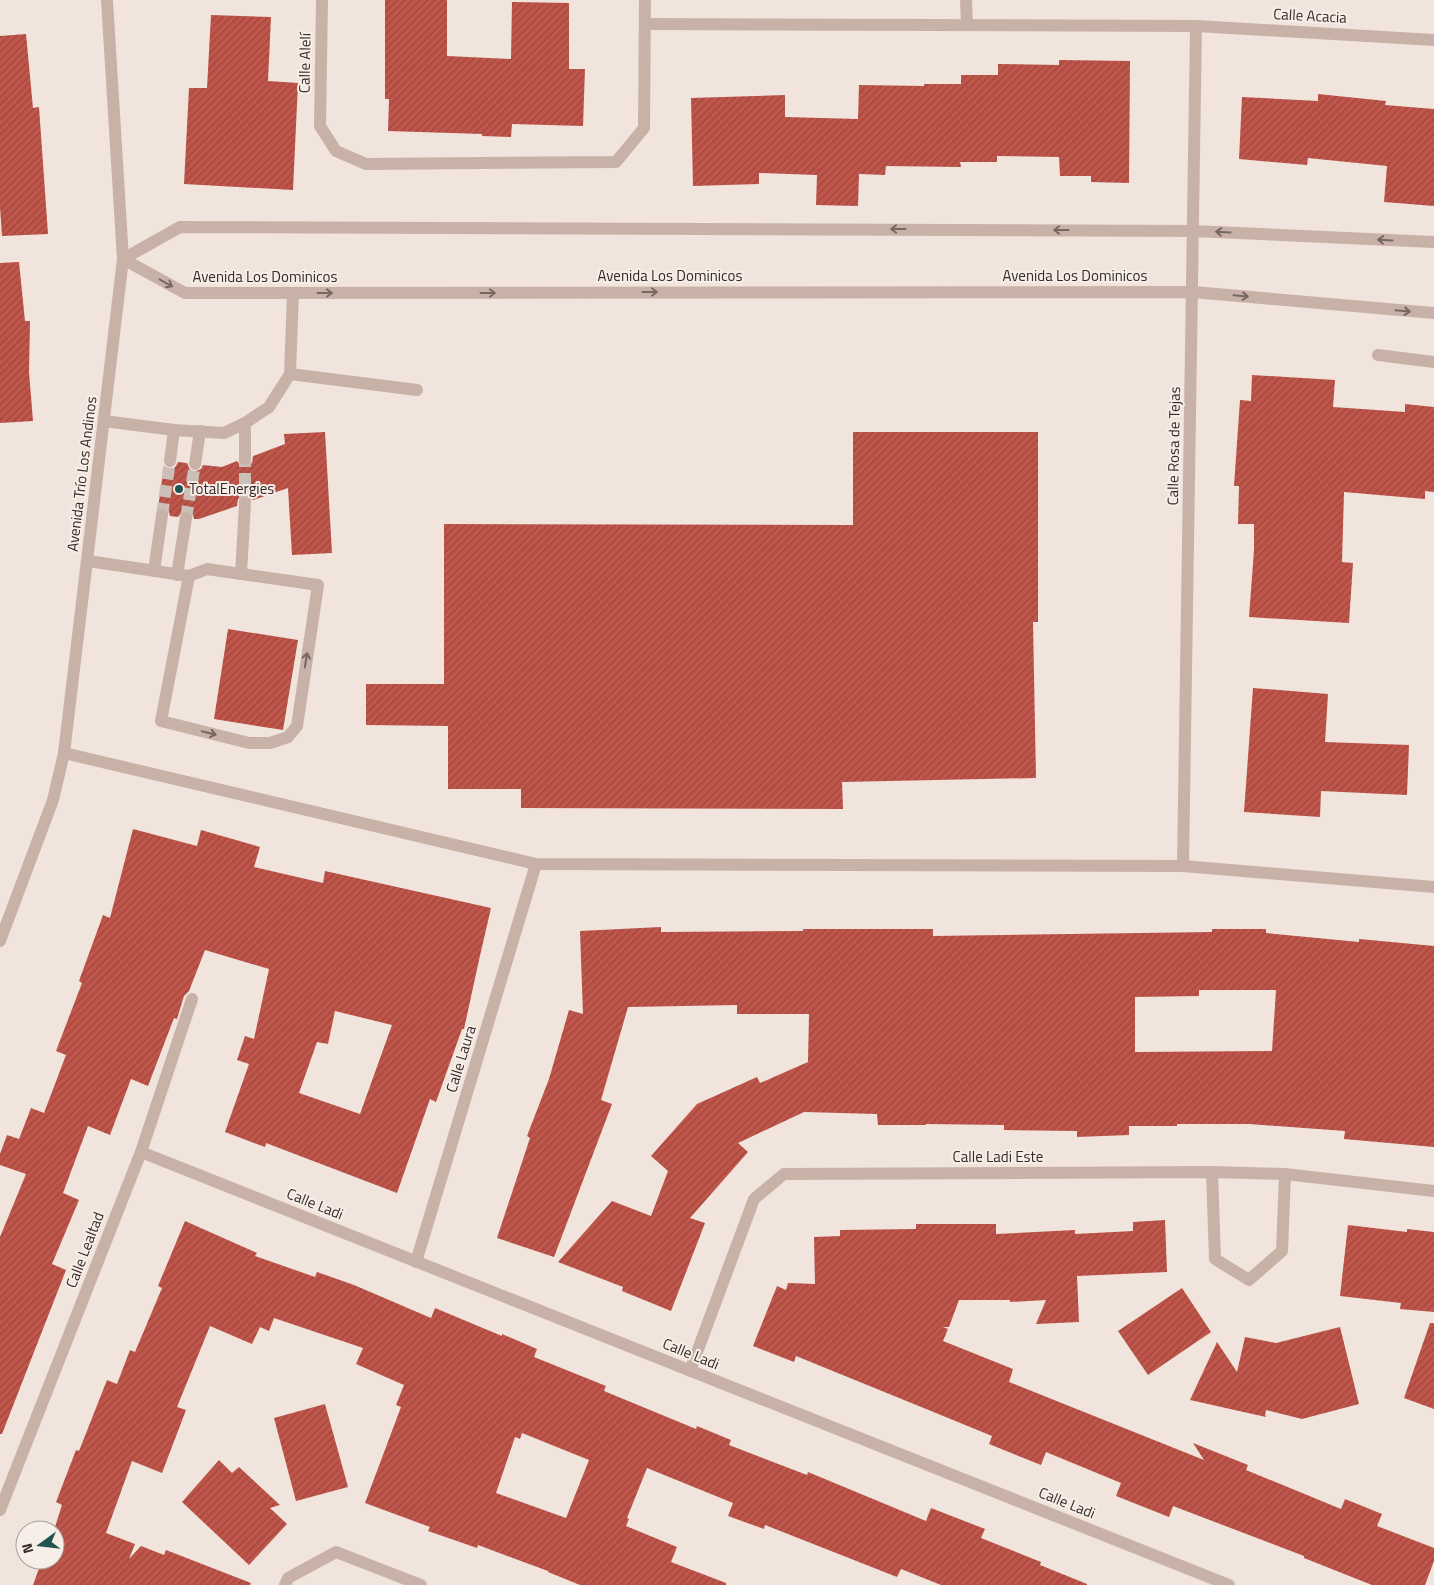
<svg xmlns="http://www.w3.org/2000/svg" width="1434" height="1585" font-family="'Titillium Web',sans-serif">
<defs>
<pattern id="building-hatch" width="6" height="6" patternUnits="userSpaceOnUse" patternTransform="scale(1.25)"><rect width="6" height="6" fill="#c0554a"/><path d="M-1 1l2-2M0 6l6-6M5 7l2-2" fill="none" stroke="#9d473e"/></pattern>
</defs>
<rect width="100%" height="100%" fill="#f1e4dc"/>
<g fill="url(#building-hatch)" fill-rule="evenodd">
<path d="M 385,0 L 447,0 L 447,56 L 511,59 L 512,2 L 569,3 L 569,69 L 585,69 L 583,126 L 512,124 L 511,137 L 482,136 L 482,134 L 388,131 L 389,99 L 385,99 Z"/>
<path d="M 211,15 L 271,17 L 268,81 L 298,83 L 293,190 L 184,184 L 189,88 L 207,88 Z"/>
<path d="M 26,34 L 33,108 L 39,107 L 48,234 L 2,236 L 0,207 L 0,36 Z"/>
<path d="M 1059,60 L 1130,61 L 1129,183 L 1091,182 L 1091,176 L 1060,176 L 1059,157 L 997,156 L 997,162 L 960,162 L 961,167 L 886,166 L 885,175 L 859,174 L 858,206 L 816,205 L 817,175 L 759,173 L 759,184 L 693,186 L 691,98 L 785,95 L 785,117 L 858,119 L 859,85 L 924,86 L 924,84 L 961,84 L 961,75 L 998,75 L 998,64 L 1059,65 Z"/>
<path d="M 1318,94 L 1386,101 L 1385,105 L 1434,109 L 1434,206 L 1384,202 L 1387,166 L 1308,158 L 1307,165 L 1239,159 L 1242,97 L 1318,101 Z"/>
<path d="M 19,262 L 25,321 L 30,321 L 29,372 L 33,421 L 0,423 L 0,263 Z"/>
<path d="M 1252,375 L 1335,380 L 1333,407 L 1405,412 L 1405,404 L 1434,407 L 1434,492 L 1425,491 L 1425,499 L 1344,492 L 1342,562 L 1353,563 L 1349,623 L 1249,617 L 1254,550 L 1254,524 L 1238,524 L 1239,486 L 1234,486 L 1240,400 L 1251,401 Z"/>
<path d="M 325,432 L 332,553 L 292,555 L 288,488 L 253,500 L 249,496 L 242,496 L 238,499 L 237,506 L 199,519 L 194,519 L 193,515 L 188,510 L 183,511 L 178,517 L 170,516 L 169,512 L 167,508 L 158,508 L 164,466 L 168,469 L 173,469 L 176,466 L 178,462 L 187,463 L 190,470 L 194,472 L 201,469 L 203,465 L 222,467 L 237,461 L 241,466 L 245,467 L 252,463 L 253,456 L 285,444 L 284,434 Z"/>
<path d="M 853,432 L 1038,432 L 1038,622 L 1033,622 L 1036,778 L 842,782 L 843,809 L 521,808 L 521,789 L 448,789 L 448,726 L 366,725 L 366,684 L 444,684 L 444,524 L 853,525 Z"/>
<path d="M 228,629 L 298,640 L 283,730 L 214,719 Z"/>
<path d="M 1253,688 L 1328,694 L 1325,742 L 1409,745 L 1407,795 L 1321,791 L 1320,817 L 1244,812 Z"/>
<path d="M 133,829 L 197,846 L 201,830 L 260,847 L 254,867 L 323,883 L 325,871 L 491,908 L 479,960 L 464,1029 L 462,1029 L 436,1102 L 430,1099 L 397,1193 L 266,1143 L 265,1147 L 225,1132 L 249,1064 L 237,1060 L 245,1036 L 254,1039 L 269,969 L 205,950 L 189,991 L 184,996 L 177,1019 L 174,1018 L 148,1086 L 131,1079 L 110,1135 L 88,1126 L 63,1193 L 79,1200 L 52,1264 L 66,1270 L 2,1434 L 0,1434 L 0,1237 L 26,1174 L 0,1165 L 0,1154 L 7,1135 L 19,1139 L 31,1108 L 44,1113 L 66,1055 L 56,1051 L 82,983 L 79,981 L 103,915 L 110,918 ZM 335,1011 L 392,1025 L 360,1114 L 299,1093 L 317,1042 L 328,1044 Z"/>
<path d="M 661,927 L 661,932 L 803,931 L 803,929 L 933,929 L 933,936 L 1212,932 L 1212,929 L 1266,929 L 1266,933 L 1359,942 L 1359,939 L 1434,946 L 1434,1147 L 1344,1139 L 1345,1131 L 1249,1124 L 1177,1124 L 1177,1126 L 1129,1126 L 1129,1135 L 1077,1137 L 1077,1131 L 1004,1130 L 1004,1125 L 926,1124 L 926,1125 L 878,1125 L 877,1114 L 804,1112 L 738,1143 L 748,1152 L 690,1218 L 705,1223 L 671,1311 L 622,1291 L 623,1287 L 558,1262 L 612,1201 L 651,1216 L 668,1171 L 651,1156 L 697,1104 L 757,1077 L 760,1083 L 808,1062 L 809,1014 L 737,1014 L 737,1005 L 628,1007 L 601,1100 L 612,1104 L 554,1257 L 497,1238 L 530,1138 L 527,1136 L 549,1079 L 569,1010 L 583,1014 L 580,931 ZM 1199,990 L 1276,990 L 1272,1051 L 1135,1052 L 1135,997 L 1199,996 Z"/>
<path d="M 1165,1220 L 1167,1272 L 1077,1276 L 1079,1322 L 1036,1324 L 1046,1300 L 1010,1302 L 1010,1300 L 959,1300 L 949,1327 L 943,1327 L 948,1329 L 943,1341 L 1013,1369 L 1009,1382 L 1204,1460 L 1193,1443 L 1248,1465 L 1246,1470 L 1341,1509 L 1345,1499 L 1382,1514 L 1377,1526 L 1434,1548 L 1434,1561 L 1425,1585 L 1372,1585 L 1304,1558 L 1304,1556 L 1173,1506 L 1169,1517 L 1116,1496 L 1121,1483 L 1046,1452 L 1041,1465 L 989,1444 L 992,1436 L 931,1411 L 796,1356 L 794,1362 L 753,1346 L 777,1286 L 786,1290 L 788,1283 L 815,1284 L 814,1237 L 840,1236 L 840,1230 L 916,1229 L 916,1224 L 996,1224 L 996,1234 L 1075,1230 L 1075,1234 L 1133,1231 L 1133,1222 Z"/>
<path d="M 185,1221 L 257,1253 L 255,1256 L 315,1277 L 317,1272 L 354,1285 L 431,1318 L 435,1308 L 502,1336 L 502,1334 L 537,1349 L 534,1357 L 606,1386 L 604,1391 L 696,1429 L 697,1426 L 731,1440 L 729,1445 L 807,1475 L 808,1472 L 926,1521 L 931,1508 L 985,1529 L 981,1538 L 1041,1562 L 1040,1565 L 1087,1584 L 1087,1585 L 941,1585 L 901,1569 L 897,1577 L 765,1525 L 764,1529 L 728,1516 L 733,1503 L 647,1468 L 627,1518 L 629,1519 L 626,1526 L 677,1547 L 671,1562 L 726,1583 L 726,1585 L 580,1585 L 548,1572 L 548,1571 L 478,1545 L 477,1548 L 428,1531 L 430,1527 L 365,1503 L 401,1407 L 396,1405 L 404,1385 L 356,1364 L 363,1348 L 274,1318 L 269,1331 L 260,1327 L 252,1344 L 210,1326 L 177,1407 L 186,1410 L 162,1473 L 132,1461 L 106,1533 L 135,1544 L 129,1559 L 141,1546 L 164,1555 L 166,1550 L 251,1583 L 250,1585 L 33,1585 L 42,1560 L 55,1560 L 55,1530 L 54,1530 L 62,1505 L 56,1502 L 76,1450 L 79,1451 L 107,1380 L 117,1384 L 130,1350 L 135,1352 L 162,1288 L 158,1286 ZM 522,1433 L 589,1460 L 566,1518 L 496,1493 L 515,1437 L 520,1439 Z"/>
<path d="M 1348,1225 L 1407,1232 L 1407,1229 L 1434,1232 L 1434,1312 L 1400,1309 L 1401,1303 L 1340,1296 Z"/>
<path d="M 1182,1288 L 1211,1332 L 1148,1375 L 1118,1331 Z"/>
<path d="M 1430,1323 L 1434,1323 L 1434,1409 L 1404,1398 Z"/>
<path d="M 1340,1327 L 1359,1404 L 1302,1419 L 1266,1410 L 1265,1415 L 1266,1417 L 1190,1400 L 1217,1342 L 1237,1372 L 1245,1337 L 1276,1343 Z"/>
<path d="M 325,1404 L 348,1487 L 296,1501 L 274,1418 Z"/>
<path d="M 219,1460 L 232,1473 L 239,1467 L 280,1505 L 270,1508 L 287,1524 L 249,1565 L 182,1502 Z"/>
</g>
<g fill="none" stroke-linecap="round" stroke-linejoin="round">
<g stroke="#cbbfb8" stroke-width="12" stroke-dasharray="12 6" stroke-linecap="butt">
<path d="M 245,503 L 245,459"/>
<path d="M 162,515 L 170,461"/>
<path d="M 186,518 L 195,464"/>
</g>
<g stroke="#c8b2a8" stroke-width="12">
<path d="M 322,0 L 320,126 L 336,151 L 366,164 L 616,162 L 644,128 L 645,0"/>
<path d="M 966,0 L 967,25"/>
<path d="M 645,24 L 1196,26 L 1434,40"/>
<path d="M 123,259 L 185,293 L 1193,292 L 1434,313"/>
<path d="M 123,259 L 180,227 L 1193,231 L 1434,242"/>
<path d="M 1378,355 L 1434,362"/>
<path d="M 290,374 L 417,390"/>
<path d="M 104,421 L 174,430 L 224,433 L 245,423 L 269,407 L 290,374 L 293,293"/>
<path d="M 245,459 L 245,423"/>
<path d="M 170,461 L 174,430"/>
<path d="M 195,464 L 200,431"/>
<path d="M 88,561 L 189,576 L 161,721 L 249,743 L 270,743 L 288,737 L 297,726 L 318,585 L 207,569 L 189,576"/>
<path d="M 154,571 L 162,515"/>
<path d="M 241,574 L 245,503"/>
<path d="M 177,575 L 186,518"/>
<path d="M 64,753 L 536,864 L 1183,866 L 1434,887"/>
<path d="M 1183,866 L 1196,26"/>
<path d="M 0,941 L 53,800 L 64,753 L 123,259 L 107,0"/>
<path d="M 141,1152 L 1229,1585"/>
<path d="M 1212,1172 L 1215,1259 L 1249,1280 L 1282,1251 L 1285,1174"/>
<path d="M 416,1262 L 536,864"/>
<path d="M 690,1371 L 754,1199 L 784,1174 L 1212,1172 L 1285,1174 L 1434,1191"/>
<path d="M 0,1510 L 141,1152 L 192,999"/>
<path d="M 285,1585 L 288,1578 L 336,1552 L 421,1585"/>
</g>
</g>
<defs><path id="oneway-shaft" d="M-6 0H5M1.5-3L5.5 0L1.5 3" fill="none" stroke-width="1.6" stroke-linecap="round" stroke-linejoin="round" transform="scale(1.25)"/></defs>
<g stroke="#776762">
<use href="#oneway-shaft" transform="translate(898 229) rotate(-180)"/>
<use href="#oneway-shaft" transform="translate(1061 230) rotate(-180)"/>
<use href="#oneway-shaft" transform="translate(1223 232) rotate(-177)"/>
<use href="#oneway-shaft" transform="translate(1385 240) rotate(-177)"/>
<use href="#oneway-shaft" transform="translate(166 283) rotate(29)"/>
<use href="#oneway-shaft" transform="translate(650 292)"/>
<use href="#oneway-shaft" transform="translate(325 293)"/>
<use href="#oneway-shaft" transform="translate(488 293)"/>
<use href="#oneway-shaft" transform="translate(1241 296) rotate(5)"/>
<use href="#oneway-shaft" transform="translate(1403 311) rotate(5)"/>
<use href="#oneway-shaft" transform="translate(306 660) rotate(-81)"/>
<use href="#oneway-shaft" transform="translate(209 733) rotate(14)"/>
</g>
<circle fill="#1f5550" stroke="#f8eee8" stroke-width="2" cx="179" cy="489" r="5"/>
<g text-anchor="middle" stroke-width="4" stroke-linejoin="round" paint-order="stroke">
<g font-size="15" fill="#352a28" stroke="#f8eee8">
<text transform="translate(1310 16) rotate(3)" y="5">Calle Acacia</text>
<text transform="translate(305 63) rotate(-89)" y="5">Calle Alelí</text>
<text x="670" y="281">Avenida Los Dominicos</text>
<text x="1075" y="281">Avenida Los Dominicos</text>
<text x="265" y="282">Avenida Los Dominicos</text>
<text transform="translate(1174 446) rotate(-89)" y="5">Calle Rosa de Tejas</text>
<text transform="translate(82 474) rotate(-83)" y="5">Avenida Trío Los Andinos</text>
<text transform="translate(461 1059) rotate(-73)" y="5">Calle Laura</text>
<text x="998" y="1162">Calle Ladi Este</text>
<text transform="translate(315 1204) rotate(22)" y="5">Calle Ladi</text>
<text transform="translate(85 1250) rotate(-69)" y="5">Calle Lealtad</text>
<text transform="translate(691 1354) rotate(22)" y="5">Calle Ladi</text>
<text transform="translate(1067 1503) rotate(22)" y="5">Calle Ladi</text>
</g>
<g font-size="15" fill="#352a28" stroke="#f8eee8" text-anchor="start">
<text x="189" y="494">TotalEnergies</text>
</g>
</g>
<g transform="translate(40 1545) rotate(255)"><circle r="24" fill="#f8eee8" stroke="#aaa09b"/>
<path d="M0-4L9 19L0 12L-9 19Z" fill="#1f5550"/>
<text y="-8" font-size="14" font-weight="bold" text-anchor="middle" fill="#352a28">N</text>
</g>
</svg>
